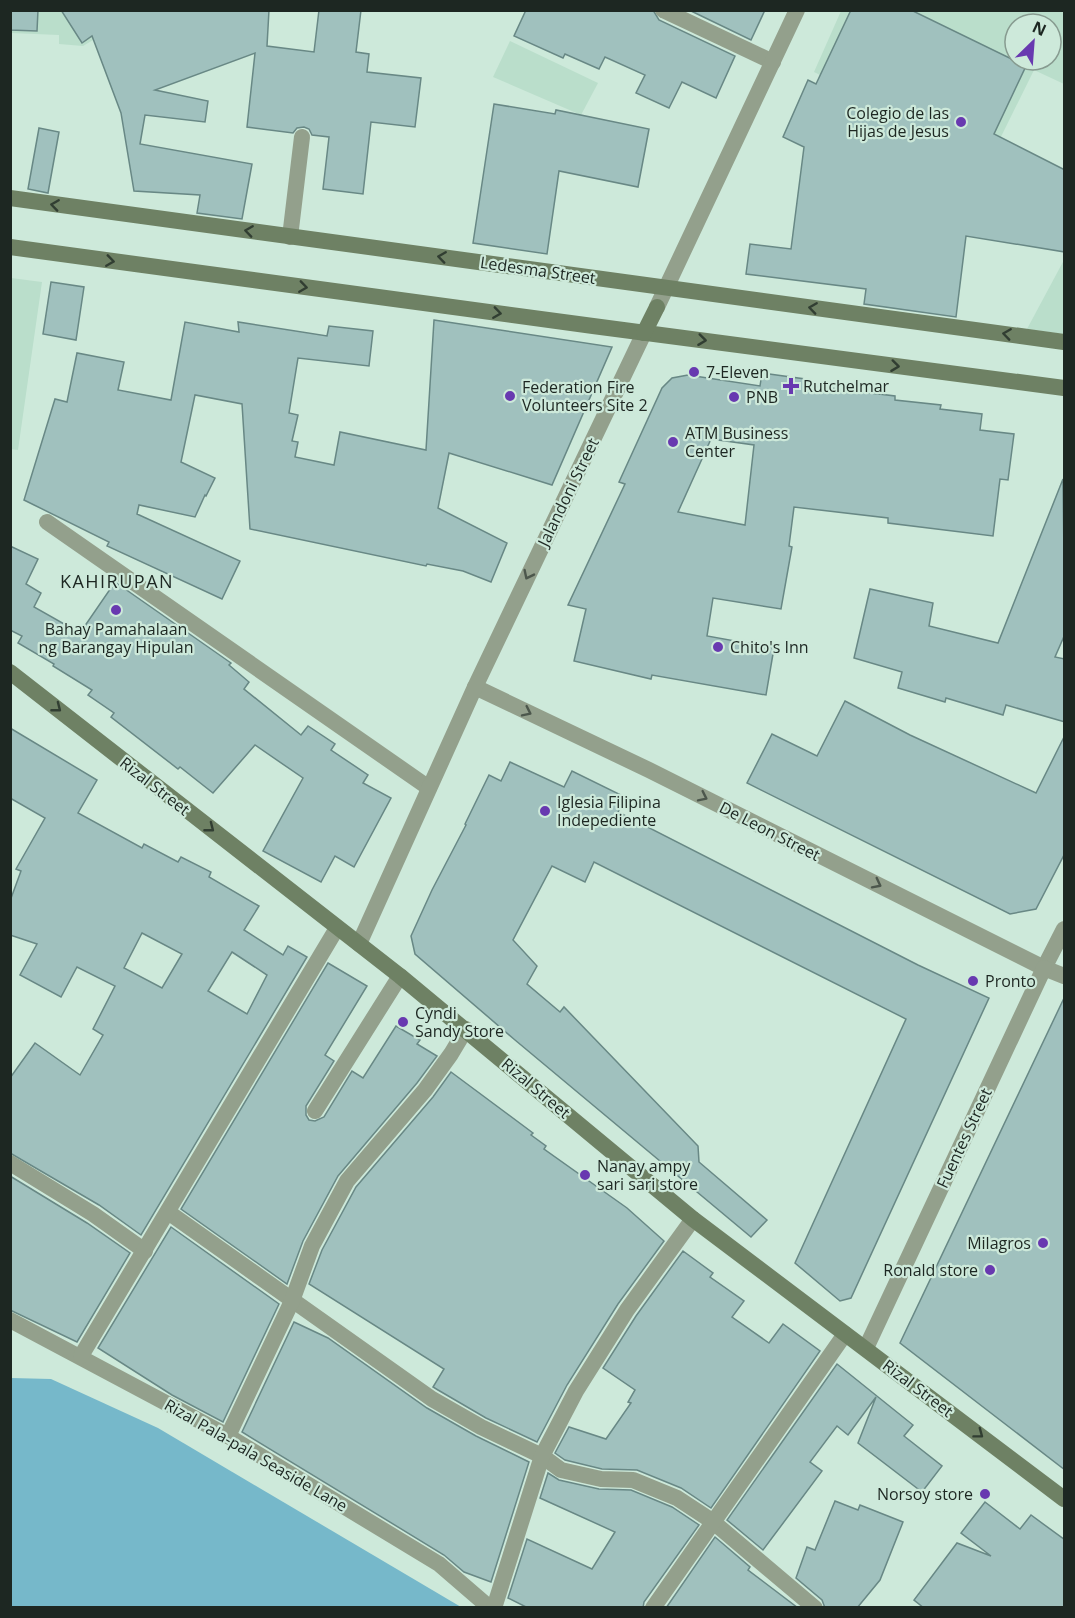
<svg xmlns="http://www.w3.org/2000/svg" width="1075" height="1618" font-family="'Open Sans',sans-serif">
<rect width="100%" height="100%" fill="#cde9da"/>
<g fill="#badecb" fill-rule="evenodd">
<path d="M 11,11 L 142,11 L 83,46 L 59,44 L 59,35 L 11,33 Z"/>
<path d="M 841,11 L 1064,11 L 1064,84 L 1034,70 L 990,159 L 814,72 ZM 1015,24 L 1051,24 L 1051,60 L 1015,60 Z"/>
<path d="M 510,41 L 598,83 L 581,115 L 493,77 Z"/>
<path d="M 1064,260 L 1064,334 L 1027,329 Z"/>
<path d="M 11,278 L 42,282 L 18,450 L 10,449 Z"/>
</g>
<path fill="#76b8ca" d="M 11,1378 L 51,1379 L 158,1428 L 461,1607 L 11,1607 Z"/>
<g fill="#a0c1be" stroke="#688885" stroke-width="1.5" fill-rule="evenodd">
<path d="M 10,10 L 38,10 L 37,31 L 10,30 Z"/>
<path d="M 61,10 L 269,10 L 267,46 L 314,52 L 319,10 L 361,10 L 356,52 L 369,54 L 367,72 L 421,78 L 415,127 L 371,122 L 363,194 L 323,189 L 329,137 L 312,135 L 309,129 L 304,127 L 297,128 L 293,133 L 247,127 L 255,53 L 155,90 L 208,101 L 205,122 L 145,115 L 140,144 L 252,164 L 242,219 L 197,213 L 200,195 L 134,191 L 121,113 L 92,36 L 82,43 Z"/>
<path d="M 526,10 L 653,10 L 659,20 L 735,56 L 716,98 L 682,82 L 669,108 L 636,93 L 645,75 L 605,57 L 599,69 L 565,54 L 563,58 L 514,36 Z"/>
<path d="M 689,10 L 765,10 L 751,40 Z"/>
<path d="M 851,10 L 911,10 L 1026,66 L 994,134 L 1065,170 L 1065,252 L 966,236 L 956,317 L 864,304 L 866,289 L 746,274 L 750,244 L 791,249 L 804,147 L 783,137 L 808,80 L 816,84 Z"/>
<path d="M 494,104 L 555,114 L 556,110 L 649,129 L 638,187 L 559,171 L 547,254 L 473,243 Z"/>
<path d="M 39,128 L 59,132 L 48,193 L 28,189 Z"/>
<path d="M 51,282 L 84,287 L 76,340 L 43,334 Z"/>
<path d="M 434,320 L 612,347 L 552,485 L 449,453 L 438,508 L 507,543 L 491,582 L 463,571 L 427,564 L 426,566 L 250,529 L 242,404 L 195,395 L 181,462 L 215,478 L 206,496 L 205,495 L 195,517 L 139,505 L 137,514 L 240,561 L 222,599 L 107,546 L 109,542 L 24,500 L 55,399 L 67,402 L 77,353 L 124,362 L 118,390 L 171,400 L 185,322 L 239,332 L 238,322 L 327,336 L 329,326 L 373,331 L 369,366 L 298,358 L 289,413 L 298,415 L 292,441 L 298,442 L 295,457 L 334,465 L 340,432 L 426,450 Z"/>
<path d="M 762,373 L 805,379 L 805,385 L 895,396 L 895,400 L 941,405 L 940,409 L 982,414 L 980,430 L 1014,434 L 1008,480 L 1000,479 L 993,536 L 888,523 L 888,518 L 794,507 L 789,546 L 792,547 L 781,609 L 713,598 L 707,636 L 774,648 L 766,695 L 652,675 L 651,679 L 574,661 L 586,609 L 568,605 L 625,484 L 619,482 L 662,388 L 672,378 L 688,375 L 760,386 ZM 711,439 L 754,445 L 745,525 L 678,512 Z"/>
<path d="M 1063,479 L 1065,634 L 1055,657 L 1065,659 L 1065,722 L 1006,705 L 1003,715 L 946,698 L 945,702 L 898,688 L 902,672 L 854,658 L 870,589 L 933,603 L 929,626 L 998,643 Z"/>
<path d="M 10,546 L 38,559 L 26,584 L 41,593 L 34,607 L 80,633 L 115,582 L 231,663 L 229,665 L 249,682 L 244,689 L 301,735 L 308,726 L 335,744 L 331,750 L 368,775 L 363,783 L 391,798 L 354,867 L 335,856 L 321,882 L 263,851 L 303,778 L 255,745 L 213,793 L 180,767 L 178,769 L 111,717 L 114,713 L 88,695 L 92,690 L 53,666 L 54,664 L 18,643 L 22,636 L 10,630 Z"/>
<path d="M 845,701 L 910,735 L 1036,793 L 1065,735 L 1065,853 L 1036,909 L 1010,914 L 747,783 L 772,734 L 817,756 Z"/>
<path d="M 10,728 L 97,780 L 78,813 L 142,848 L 144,844 L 178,862 L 181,857 L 211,872 L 209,877 L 259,906 L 244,930 L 283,955 L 288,946 L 307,957 L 141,1235 L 99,1205 L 10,1153 L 10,1078 L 35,1043 L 80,1075 L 103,1035 L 93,1029 L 115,986 L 77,967 L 61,997 L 20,975 L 37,944 L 10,935 L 10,901 L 21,871 L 16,869 L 45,818 L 10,798 ZM 142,933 L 182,954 L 162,988 L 124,968 ZM 232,952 L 267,975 L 247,1014 L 208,991 Z"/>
<path d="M 510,762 L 564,787 L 572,771 L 625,797 L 618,812 L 918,965 L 989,998 L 851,1298 L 840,1301 L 795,1263 L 906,1019 L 594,862 L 585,882 L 552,866 L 513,940 L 537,966 L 527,984 L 560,1012 L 564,1007 L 698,1146 L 699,1162 L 767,1220 L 751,1237 L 515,1040 L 415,954 L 411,936 L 432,890 L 466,825 L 465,824 L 489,775 L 501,781 Z"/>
<path d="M 328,963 L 367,986 L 325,1055 L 334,1061 L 306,1106 L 306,1115 L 309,1120 L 315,1121 L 324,1117 L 352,1071 L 363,1078 L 396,1026 L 420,1040 L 417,1044 L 437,1056 L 417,1083 L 338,1176 L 303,1241 L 287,1284 L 181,1209 Z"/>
<path d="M 1065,996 L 1065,1470 L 900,1343 Z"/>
<path d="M 451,1072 L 533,1133 L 531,1135 L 546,1146 L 544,1149 L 627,1208 L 664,1241 L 618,1304 L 567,1385 L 537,1442 L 486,1418 L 438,1390 L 433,1387 L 444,1369 L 309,1284 L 322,1250 L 356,1187 L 433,1097 Z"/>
<path d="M 10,1176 L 87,1223 L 130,1253 L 77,1342 L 10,1310 Z"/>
<path d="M 171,1227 L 279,1304 L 223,1422 L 172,1395 L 98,1348 Z"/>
<path d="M 683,1251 L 713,1273 L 710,1277 L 744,1301 L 732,1317 L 769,1343 L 783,1324 L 820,1351 L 711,1508 L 681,1488 L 637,1470 L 602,1469 L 565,1460 L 555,1453 L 569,1427 L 606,1439 L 631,1403 L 628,1402 L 635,1390 L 603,1368 L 636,1316 Z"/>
<path d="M 294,1322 L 328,1338 L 427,1408 L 476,1436 L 529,1462 L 491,1582 L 464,1572 L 444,1555 L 242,1432 Z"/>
<path d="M 837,1364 L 913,1425 L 904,1436 L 942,1466 L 922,1492 L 858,1443 L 876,1397 L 848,1435 L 837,1426 L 810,1462 L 822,1471 L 763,1550 L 727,1520 Z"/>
<path d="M 548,1473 L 559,1480 L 599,1489 L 631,1490 L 672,1507 L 699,1525 L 644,1602 L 643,1608 L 528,1608 L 508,1598 L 527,1539 L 592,1569 L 615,1532 L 540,1498 Z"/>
<path d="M 835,1501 L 858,1510 L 860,1505 L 903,1522 L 880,1580 L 857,1608 L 825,1608 L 822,1600 L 796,1578 L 807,1547 L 815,1550 Z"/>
<path d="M 985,1502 L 1020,1529 L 1031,1515 L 1065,1540 L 1065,1608 L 924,1608 L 914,1600 L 957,1543 L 991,1556 L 961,1533 Z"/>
<path d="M 715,1537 L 750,1567 L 748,1570 L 798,1608 L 666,1608 Z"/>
</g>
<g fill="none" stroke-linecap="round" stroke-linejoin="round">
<g stroke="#93a08c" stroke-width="16">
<path d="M 663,10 L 773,62"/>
<path d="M 290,237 L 302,137"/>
<path d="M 47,522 L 429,788"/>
<path d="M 1044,968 L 1064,929"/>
<path d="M 315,1111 L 400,976"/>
<path d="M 10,1163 L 93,1214 L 145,1251"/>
<path d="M 168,1212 L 432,1399 L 481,1427 L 542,1456 L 561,1470 L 601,1479 L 633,1480 L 677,1498 L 712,1521 L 815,1608"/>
<path d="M 10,1320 L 228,1436 L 439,1564 L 490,1608"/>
<path d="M 81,1356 L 337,928"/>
<path d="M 228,1436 L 292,1301 L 312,1246 L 347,1181 L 425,1090 L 451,1054 L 466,1029"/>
<path d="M 494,1608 L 542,1456 L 576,1391 L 627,1310 L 693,1219"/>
<path d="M 653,1608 L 845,1334"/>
</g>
<g stroke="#93a08c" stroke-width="16">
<path d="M 657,307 L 797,10"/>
<path d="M 475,687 L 649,770 L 1044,968 L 1064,976"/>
<path d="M 359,944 L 475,687 L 644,333"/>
<path d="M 866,1348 L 1044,968"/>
</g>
<g stroke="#6e8164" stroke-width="16">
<path d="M 10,198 L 1064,342"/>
<path d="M 10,247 L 593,326 L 1064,388"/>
<path d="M 644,333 L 657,307"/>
<path d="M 10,672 L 400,976 L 693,1219 L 1064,1499"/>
</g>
</g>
<defs><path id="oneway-chevron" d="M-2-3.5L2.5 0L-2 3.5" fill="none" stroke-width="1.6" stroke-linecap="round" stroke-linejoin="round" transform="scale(1.5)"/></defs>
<g stroke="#313e32">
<use href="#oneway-chevron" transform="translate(55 205) rotate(-172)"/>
<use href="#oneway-chevron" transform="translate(249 231) rotate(-172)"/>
<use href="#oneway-chevron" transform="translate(442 257) rotate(-172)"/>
<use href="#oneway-chevron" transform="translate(110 261) rotate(8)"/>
<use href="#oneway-chevron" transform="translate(303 287) rotate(8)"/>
<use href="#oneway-chevron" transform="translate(813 308) rotate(-172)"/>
<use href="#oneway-chevron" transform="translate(497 313) rotate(8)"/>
<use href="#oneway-chevron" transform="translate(1007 334) rotate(-172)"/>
<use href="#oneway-chevron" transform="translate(702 340) rotate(7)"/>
<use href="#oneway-chevron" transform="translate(895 366) rotate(7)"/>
<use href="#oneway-chevron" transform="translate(57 708) rotate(38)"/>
<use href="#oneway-chevron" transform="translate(210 828) rotate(38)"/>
<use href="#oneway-chevron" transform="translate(979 1434) rotate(37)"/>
</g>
<g stroke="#4c574c">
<use href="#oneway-chevron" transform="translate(528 575) rotate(116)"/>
<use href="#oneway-chevron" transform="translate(527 712) rotate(26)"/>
<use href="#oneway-chevron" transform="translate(703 797) rotate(26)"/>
<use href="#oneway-chevron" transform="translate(877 884) rotate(27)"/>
</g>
<g fill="#6839b0" stroke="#cde9da" stroke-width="2">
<circle cx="961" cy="122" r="6"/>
<circle cx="694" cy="372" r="6"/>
<path d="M788 377h6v6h6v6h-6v6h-6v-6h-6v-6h6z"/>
<circle cx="510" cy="396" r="6"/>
<circle cx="734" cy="397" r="6"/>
<circle cx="673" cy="442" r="6"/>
<circle cx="116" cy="610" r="6"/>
<circle cx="718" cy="647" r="6"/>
<circle cx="545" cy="811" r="6"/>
<circle cx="973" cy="981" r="6"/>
<circle cx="403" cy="1022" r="6"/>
<circle cx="585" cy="1175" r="6"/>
<circle cx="1043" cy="1243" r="6"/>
<circle cx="990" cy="1270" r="6"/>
<circle cx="985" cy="1494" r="6"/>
</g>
<g text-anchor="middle" stroke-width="4.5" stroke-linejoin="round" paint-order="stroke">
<g font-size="16" fill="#1d2722" stroke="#cde9da" text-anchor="start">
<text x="949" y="119" text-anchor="end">Colegio de las<tspan x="949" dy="18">Hijas de Jesus</tspan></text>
<text x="706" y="378">7-Eleven</text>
<text x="803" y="392">Rutchelmar</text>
<text x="522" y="393">Federation Fire<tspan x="522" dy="18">Volunteers Site 2</tspan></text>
<text x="746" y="403">PNB</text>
<text x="685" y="439">ATM Business<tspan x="685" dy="18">Center</tspan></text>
<text x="116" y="635" text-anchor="middle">Bahay Pamahalaan<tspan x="116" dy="18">ng Barangay Hipulan</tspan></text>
<text x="730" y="653">Chito's Inn</text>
<text x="557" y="808">Iglesia Filipina<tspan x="557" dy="18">Indepediente</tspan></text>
<text x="985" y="987">Pronto</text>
<text x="415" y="1019">Cyndi<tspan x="415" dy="18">Sandy Store</tspan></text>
<text x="597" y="1172">Nanay ampy<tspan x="597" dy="18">sari sari store</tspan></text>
<text x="1031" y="1249" text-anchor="end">Milagros</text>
<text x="978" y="1276" text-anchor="end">Ronald store</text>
<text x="973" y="1500" text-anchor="end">Norsoy store</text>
</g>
<g font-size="16" fill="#1d2722" stroke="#cde9da">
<text transform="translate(538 270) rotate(8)" y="6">Ledesma Street</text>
<text transform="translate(568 492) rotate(-64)" y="6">Jalandoni Street</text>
<text transform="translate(155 786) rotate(38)" y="6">Rizal Street</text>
<text transform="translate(770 831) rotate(27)" y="6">De Leon Street</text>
<text transform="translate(536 1088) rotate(40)" y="6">Rizal Street</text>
<text transform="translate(964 1138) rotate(-65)" y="6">Fuentes Street</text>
<text transform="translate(918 1388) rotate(37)" y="6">Rizal Street</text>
<text transform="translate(256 1455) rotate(30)" y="6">Rizal Pala-pala Seaside Lane</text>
</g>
<g font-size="18" letter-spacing="1.5" fill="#1d2722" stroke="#cde9da">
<text x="117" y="588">KAHIRUPAN</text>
</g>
</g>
<rect width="1075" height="1618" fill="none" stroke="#1d2722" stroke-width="24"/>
<g transform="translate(1033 42) rotate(25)"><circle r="28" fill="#cde9da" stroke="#879b90" stroke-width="1.5"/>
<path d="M0-4.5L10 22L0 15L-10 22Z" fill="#6839b0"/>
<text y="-9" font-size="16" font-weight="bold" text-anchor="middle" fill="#1d2722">N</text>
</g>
</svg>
